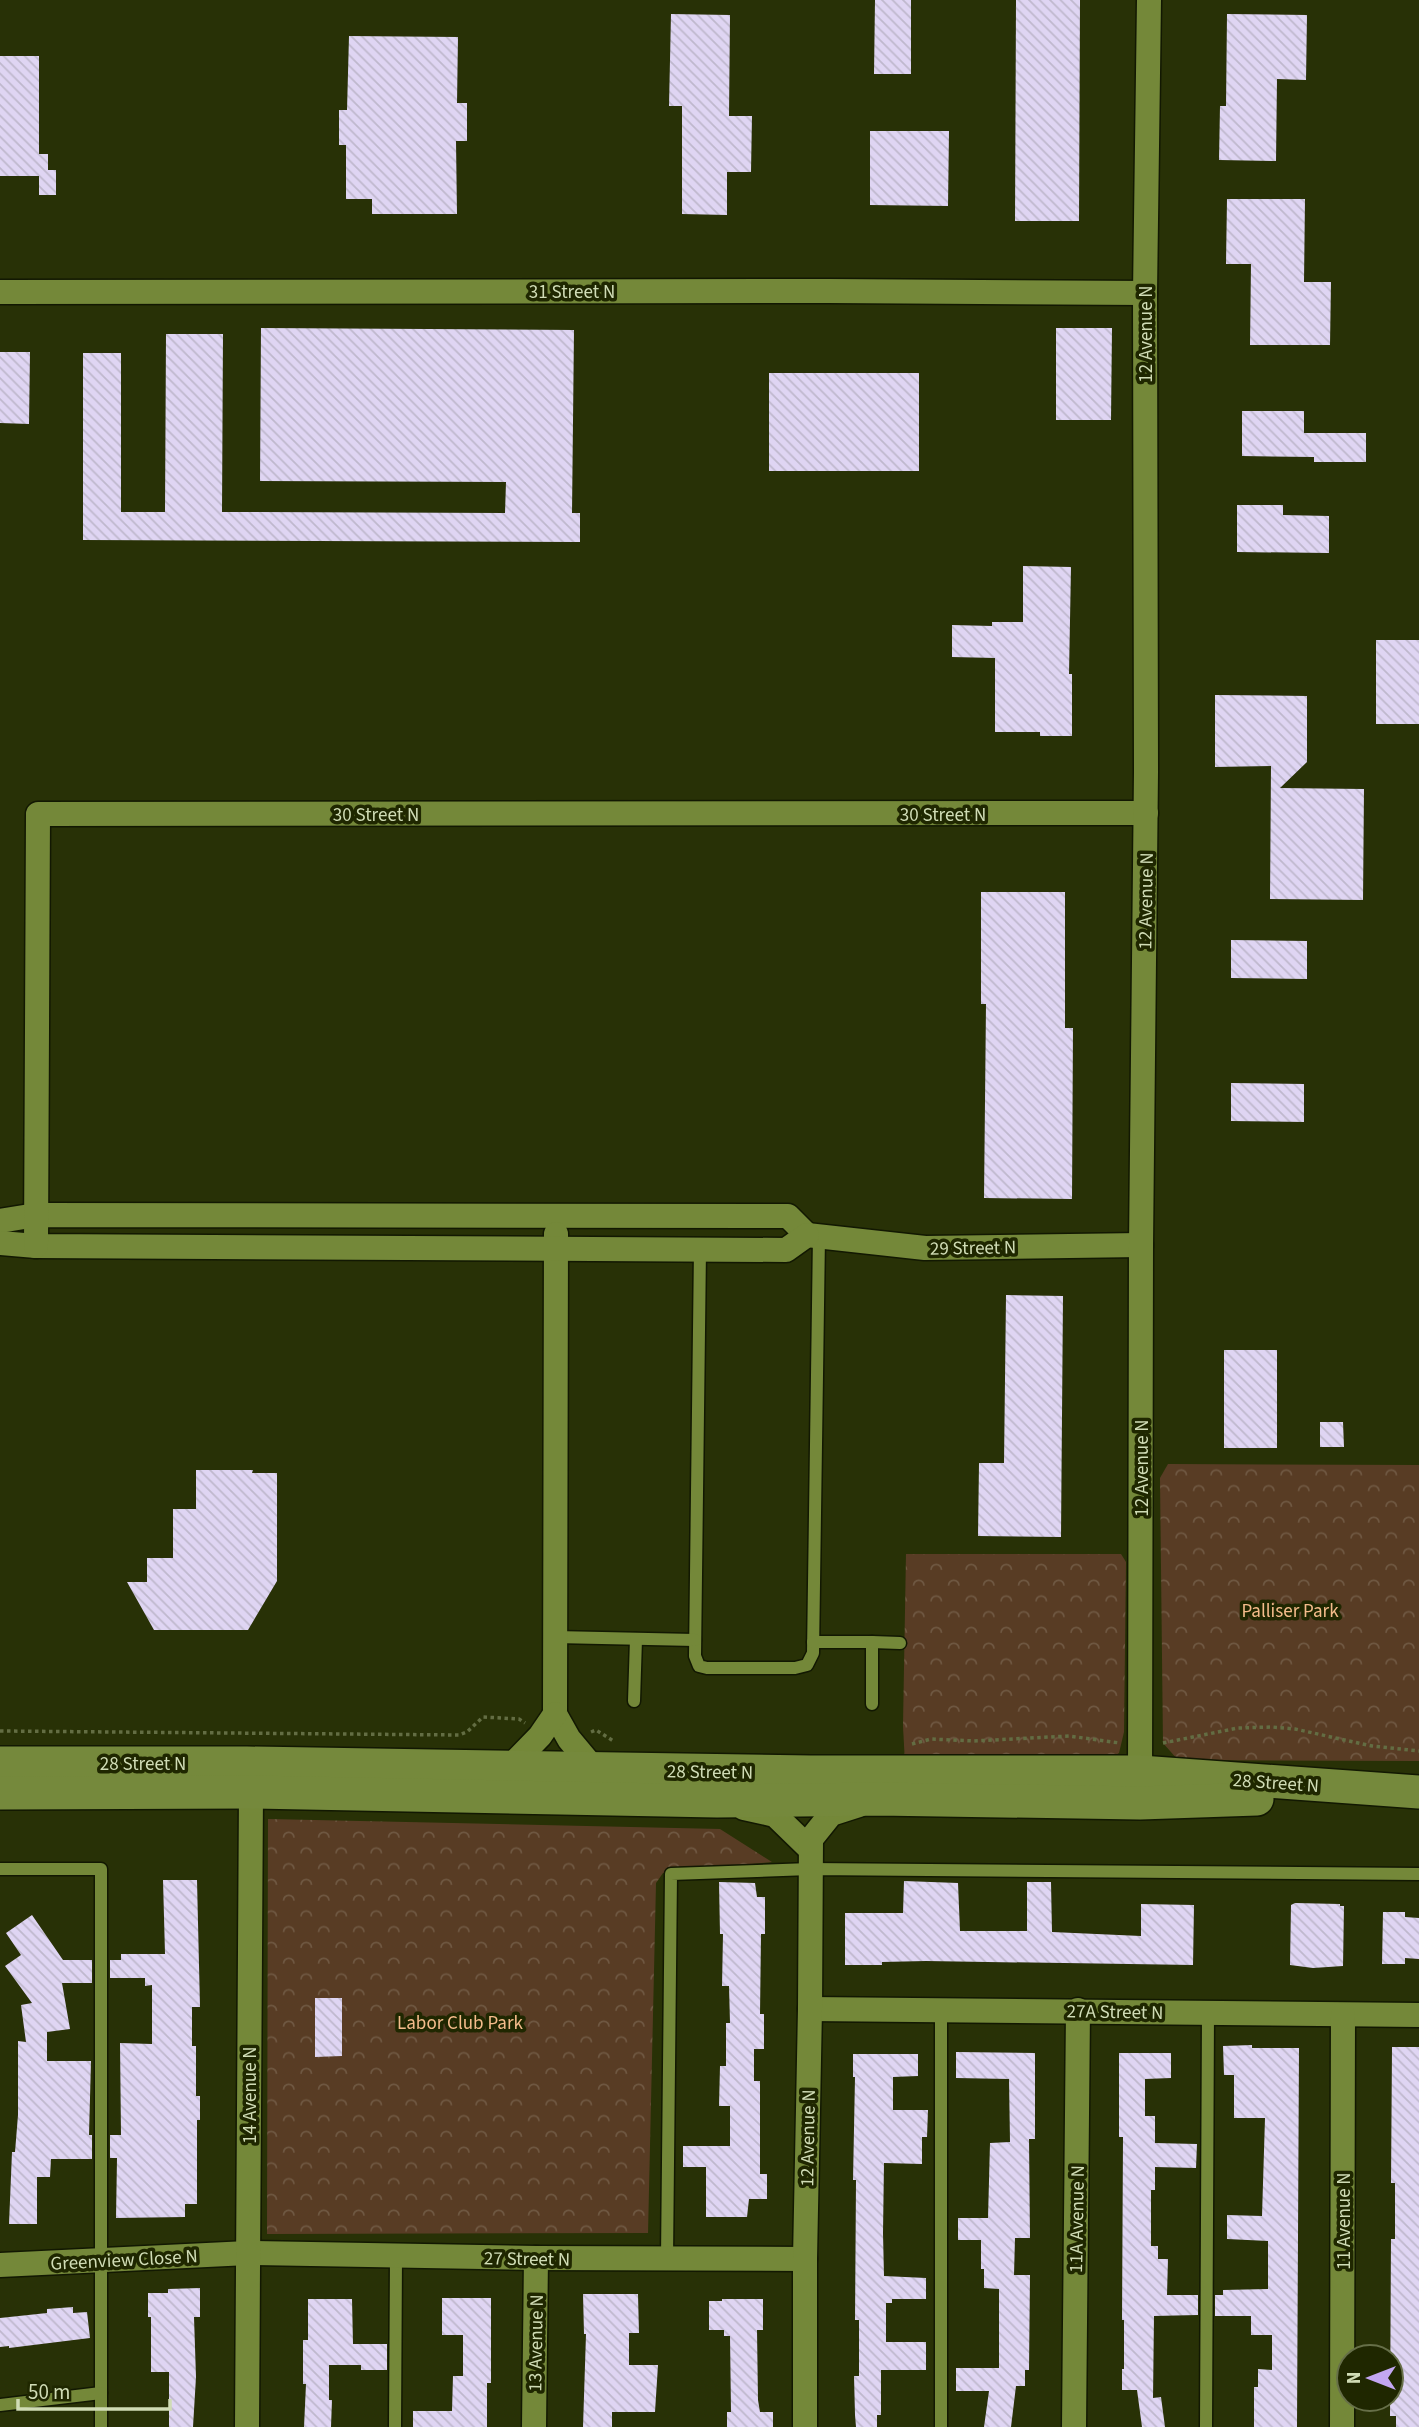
<svg xmlns="http://www.w3.org/2000/svg" width="1419" height="2427" font-family="'Source Sans 3',sans-serif">
<defs>
<pattern id="park-crowns" width="20" height="18" patternUnits="userSpaceOnUse" patternTransform="scale(1.75)"><rect width="20" height="18" fill="#583c24"/><path d="M2 6a3 3 0 1 1 6 0M12 15a3 3 0 1 1 6 0" fill="none" stroke="#6f5842"/></pattern>
<pattern id="building-back-hatch" width="6" height="6" patternUnits="userSpaceOnUse" patternTransform="scale(1.75)"><rect width="6" height="6" fill="#dfd5f3"/><path d="M-1 5l2 2M0 0l6 6M5-1l2 2" fill="none" stroke="#bfb8cd"/></pattern>
</defs>
<rect width="100%" height="100%" fill="#283106"/>
<g fill="url(#park-crowns)">
<path d="M 1168,1464 L 1419,1465 L 1419,1761 L 1178,1760 L 1163,1743 L 1160,1478 Z"/>
<path d="M 906,1554 L 1121,1554 L 1126,1562 L 1124,1732 L 1119,1753 L 1105,1762 L 905,1763 L 903,1726 Z"/>
<path d="M 268,1819 L 720,1829 L 772,1862 L 663,1873 L 656,1883 L 648,2233 L 267,2234 Z"/>
</g>
<g fill="url(#building-back-hatch)">
<path d="M 875,0 L 911,0 L 911,74 L 874,74 Z"/>
<path d="M 1016,0 L 1080,0 L 1079,221 L 1015,221 Z"/>
<path d="M 671,14 L 730,15 L 729,116 L 752,116 L 751,172 L 727,172 L 727,215 L 682,214 L 682,106 L 669,106 Z"/>
<path d="M 1227,14 L 1307,15 L 1306,80 L 1277,79 L 1276,161 L 1219,160 L 1220,106 L 1226,106 Z"/>
<path d="M 349,36 L 458,37 L 457,103 L 467,103 L 467,141 L 456,141 L 457,214 L 372,214 L 372,199 L 346,199 L 346,145 L 339,145 L 339,110 L 347,110 Z"/>
<path d="M 0,56 L 39,56 L 39,154 L 48,154 L 48,170 L 56,170 L 56,195 L 39,195 L 39,176 L 0,176 Z"/>
<path d="M 870,131 L 949,131 L 948,206 L 870,205 Z"/>
<path d="M 1227,199 L 1305,199 L 1304,282 L 1331,282 L 1330,345 L 1250,345 L 1251,264 L 1226,264 Z"/>
<path d="M 261,328 L 574,330 L 572,513 L 580,513 L 580,542 L 83,540 L 83,353 L 121,353 L 121,512 L 165,512 L 166,334 L 223,334 L 222,512 L 505,513 L 506,482 L 260,481 Z"/>
<path d="M 1056,328 L 1112,328 L 1111,420 L 1056,420 Z"/>
<path d="M 0,352 L 30,352 L 29,424 L 0,423 Z"/>
<rect x="769" y="373" width="150" height="98"/>
<path d="M 1242,411 L 1304,411 L 1304,433 L 1366,433 L 1366,462 L 1314,462 L 1314,457 L 1242,456 Z"/>
<path d="M 1237,505 L 1283,505 L 1283,515 L 1329,516 L 1329,553 L 1237,552 Z"/>
<path d="M 1023,566 L 1071,567 L 1069,674 L 1072,674 L 1072,736 L 1040,736 L 1040,732 L 995,732 L 995,658 L 952,657 L 952,625 L 992,626 L 992,622 L 1023,622 Z"/>
<rect x="1376" y="640" width="43" height="84"/>
<path d="M 1215,695 L 1307,696 L 1307,762 L 1280,788 L 1364,789 L 1363,900 L 1270,899 L 1271,766 L 1215,767 Z"/>
<path d="M 981,892 L 1065,892 L 1065,1028 L 1073,1028 L 1072,1199 L 984,1198 L 986,1004 L 981,1004 Z"/>
<path d="M 1231,940 L 1307,941 L 1307,979 L 1231,978 Z"/>
<path d="M 1231,1083 L 1304,1084 L 1304,1122 L 1231,1121 Z"/>
<path d="M 1006,1295 L 1063,1296 L 1061,1537 L 978,1536 L 979,1463 L 1004,1463 Z"/>
<rect x="1224" y="1350" width="53" height="98"/>
<path d="M 1320,1422 L 1343,1422 L 1344,1447 L 1320,1447 Z"/>
<path d="M 196,1470 L 253,1470 L 252,1473 L 277,1473 L 277,1581 L 248,1630 L 154,1630 L 127,1582 L 147,1582 L 147,1558 L 173,1558 L 173,1509 L 196,1509 Z"/>
<path d="M 163,1880 L 197,1880 L 200,2007 L 192,2007 L 192,2046 L 196,2046 L 196,2096 L 200,2096 L 200,2120 L 197,2120 L 197,2204 L 185,2204 L 185,2217 L 116,2218 L 117,2158 L 110,2158 L 110,2135 L 121,2135 L 120,2043 L 152,2044 L 152,1985 L 145,1986 L 145,1978 L 110,1978 L 110,1960 L 121,1960 L 121,1954 L 165,1954 Z"/>
<path d="M 904,1881 L 958,1883 L 960,1931 L 1027,1931 L 1027,1882 L 1051,1882 L 1052,1932 L 1141,1936 L 1141,1904 L 1194,1905 L 1193,1965 L 926,1961 L 882,1962 L 882,1965 L 845,1965 L 845,1913 L 903,1913 Z"/>
<path d="M 719,1882 L 755,1883 L 757,1897 L 765,1897 L 765,1934 L 761,1934 L 760,2014 L 764,2014 L 764,2049 L 754,2049 L 754,2081 L 760,2081 L 760,2174 L 767,2174 L 767,2199 L 749,2199 L 747,2217 L 706,2217 L 706,2167 L 683,2167 L 683,2146 L 730,2146 L 730,2106 L 719,2106 L 720,2066 L 726,2066 L 726,2023 L 730,2023 L 729,1986 L 722,1986 L 723,1934 L 720,1934 Z"/>
<path d="M 1295,1903 L 1340,1904 L 1340,1906 L 1344,1906 L 1343,1966 L 1313,1968 L 1290,1965 L 1291,1905 Z"/>
<path d="M 1383,1912 L 1405,1912 L 1405,1917 L 1419,1918 L 1419,1959 L 1405,1958 L 1405,1964 L 1382,1964 Z"/>
<path d="M 32,1915 L 63,1960 L 92,1960 L 92,1983 L 62,1983 L 70,2029 L 47,2032 L 47,2061 L 91,2061 L 89,2135 L 92,2135 L 92,2159 L 51,2159 L 50,2177 L 37,2177 L 37,2224 L 9,2224 L 12,2152 L 15,2152 L 18,2115 L 18,2041 L 26,2042 L 21,2005 L 32,2003 L 5,1966 L 21,1955 L 6,1933 Z"/>
<path d="M 315,1998 L 342,1998 L 342,2056 L 315,2057 Z"/>
<path d="M 1252,2045 L 1252,2048 L 1299,2048 L 1297,2427 L 1254,2427 L 1254,2387 L 1258,2387 L 1258,2369 L 1272,2370 L 1272,2335 L 1251,2335 L 1251,2316 L 1215,2316 L 1215,2295 L 1223,2295 L 1223,2290 L 1268,2289 L 1268,2241 L 1227,2239 L 1227,2215 L 1262,2216 L 1265,2118 L 1234,2118 L 1234,2075 L 1224,2075 L 1223,2046 Z"/>
<path d="M 1392,2047 L 1419,2047 L 1419,2427 L 1396,2427 L 1396,2416 L 1390,2416 L 1391,2239 L 1395,2239 L 1395,2183 L 1391,2183 Z"/>
<path d="M 956,2052 L 1035,2053 L 1035,2139 L 1029,2139 L 1030,2238 L 1015,2238 L 1014,2275 L 1030,2275 L 1029,2370 L 1025,2370 L 1025,2386 L 1016,2386 L 1011,2427 L 984,2427 L 989,2391 L 956,2391 L 956,2368 L 999,2368 L 999,2289 L 984,2288 L 984,2269 L 981,2269 L 981,2240 L 958,2240 L 958,2218 L 988,2218 L 990,2143 L 1010,2142 L 1009,2079 L 956,2078 Z"/>
<path d="M 1119,2053 L 1171,2053 L 1171,2078 L 1145,2079 L 1145,2116 L 1155,2116 L 1155,2143 L 1197,2144 L 1196,2168 L 1155,2167 L 1155,2190 L 1151,2190 L 1151,2246 L 1158,2246 L 1158,2259 L 1168,2259 L 1167,2295 L 1198,2295 L 1198,2315 L 1154,2316 L 1153,2398 L 1161,2397 L 1165,2427 L 1142,2427 L 1137,2390 L 1122,2390 L 1122,2369 L 1124,2369 L 1124,2320 L 1122,2320 L 1123,2137 L 1119,2137 Z"/>
<path d="M 853,2054 L 918,2054 L 918,2076 L 893,2077 L 893,2110 L 928,2110 L 927,2137 L 922,2137 L 922,2164 L 884,2163 L 883,2233 L 884,2276 L 926,2278 L 926,2299 L 892,2299 L 892,2303 L 886,2303 L 886,2342 L 926,2342 L 926,2370 L 881,2370 L 881,2415 L 877,2415 L 877,2427 L 856,2427 L 855,2415 L 854,2376 L 859,2376 L 859,2320 L 855,2320 L 856,2180 L 853,2180 L 855,2077 L 853,2077 Z"/>
<path d="M 200,2288 L 200,2317 L 194,2317 L 196,2377 L 193,2427 L 169,2427 L 169,2372 L 151,2372 L 151,2317 L 148,2317 L 148,2293 L 168,2293 L 168,2289 Z"/>
<path d="M 583,2294 L 638,2294 L 639,2333 L 629,2333 L 629,2365 L 658,2365 L 655,2412 L 612,2412 L 612,2427 L 583,2427 L 586,2334 L 584,2334 Z"/>
<path d="M 442,2298 L 491,2298 L 491,2383 L 487,2383 L 487,2427 L 413,2427 L 413,2411 L 452,2411 L 453,2376 L 463,2376 L 463,2335 L 442,2335 Z"/>
<path d="M 308,2299 L 352,2299 L 353,2344 L 387,2344 L 387,2370 L 361,2370 L 361,2365 L 329,2365 L 329,2400 L 332,2400 L 331,2427 L 304,2427 L 306,2384 L 303,2384 L 303,2340 L 308,2340 Z"/>
<path d="M 722,2299 L 763,2299 L 763,2330 L 757,2330 L 758,2400 L 760,2412 L 773,2412 L 773,2427 L 727,2427 L 727,2412 L 731,2412 L 730,2336 L 724,2336 L 724,2330 L 709,2330 L 709,2301 L 722,2301 Z"/>
<path d="M 73,2307 L 73,2313 L 87,2312 L 90,2338 L 9,2348 L 9,2346 L 0,2347 L 0,2318 L 47,2313 L 47,2309 Z"/>
</g>
<g fill="none" stroke-linecap="round" stroke-linejoin="round">
<defs>
<g id="lane">
<path d="M 700,1249 L 695,1656 L 699,1666 L 707,1668 L 795,1668 L 807,1665 L 813,1653 L 819,1236"/>
<path d="M 555,1637 L 695,1640"/>
<path d="M 813,1642 L 872,1642 L 872,1704"/>
<path d="M 872,1642 L 900,1643"/>
<path d="M 634,1701 L 636,1639"/>
<path d="M 0,1869 L 101,1869 L 101,2427"/>
<path d="M 941,2010 L 941,2427"/>
<path d="M 667,2258 L 671,1874 L 810,1869 L 1419,1874"/>
<path d="M 0,2405 L 101,2393"/>
<path d="M 395,2427 L 396,2256"/>
<path d="M 1206,2427 L 1208,2013"/>
</g>
<g id="street">
<path d="M 0,292 L 829,291 L 1145,293"/>
<path d="M 0,1221 L 36,1215 L 788,1216 L 807,1235"/>
<path d="M 556,1234 L 555,1714 L 569,1739 L 594,1769"/>
<path d="M 807,1235 L 925,1248 L 1141,1245"/>
<path d="M 0,1243 L 36,1246 L 786,1250 L 807,1235"/>
<path d="M 36,1246 L 38,814 L 1146,813"/>
<path d="M 510,1767 L 540,1736 L 555,1714"/>
<path d="M 1140,1788 L 1141,1245 L 1146,772 L 1145,293 L 1149,0"/>
<path d="M 744,1808 L 775,1815 L 810,1849"/>
<path d="M 810,2009 L 1419,2015"/>
<path d="M 0,2265 L 248,2253 L 536,2258 L 805,2259"/>
<path d="M 247,2427 L 251,1792 L 249,1777"/>
<path d="M 534,2427 L 536,2258"/>
<path d="M 805,2427 L 805,2259 L 810,2009 L 811,1839 L 831,1814 L 859,1805"/>
<path d="M 1074,2427 L 1078,2010"/>
<path d="M 1342,2427 L 1343,2015"/>
</g>
<g id="secondary">
<path d="M 0,1763 L 247,1763 L 811,1772 L 1140,1772 L 1419,1792"/>
<path d="M 0,1793 L 251,1792 L 717,1801 L 878,1799 L 1140,1803 L 1257,1799"/>
</g>
</defs>
<use href="#lane" stroke="#121802" stroke-width="15"/>
<use href="#street" stroke="#121802" stroke-width="27"/>
<use href="#secondary" stroke="#121802" stroke-width="36"/>
<g stroke="#636d43" stroke-width="3.5" stroke-dasharray="3.5 3.5" stroke-linecap="butt">
<path d="M 0,1731 L 459,1735 L 467,1732 L 483,1717 L 519,1719 L 525,1723"/>
<path d="M 591,1732 L 596,1730 L 615,1742"/>
<path d="M 1163,1743 L 1238,1728 L 1272,1727 L 1295,1729 L 1372,1746 L 1419,1751"/>
<path d="M 912,1744 L 931,1739 L 974,1741 L 1069,1736 L 1120,1743"/>
</g>
<use href="#lane" stroke="#748839" stroke-width="12"/>
<use href="#street" stroke="#748839" stroke-width="24"/>
<use href="#secondary" stroke="#75893c" stroke-width="33"/>
</g>
<g text-anchor="middle" stroke-width="7" stroke-linejoin="round" paint-order="stroke">
<g font-size="19" fill="#d0dcb5" stroke="#1f2700">
<text x="572" y="298">31 Street N</text>
<text transform="translate(1145 334) rotate(-90)" y="7">12 Avenue N</text>
<text x="376" y="821">30 Street N</text>
<text x="943" y="821">30 Street N</text>
<text transform="translate(1145 901) rotate(-89)" y="7">12 Avenue N</text>
<text transform="translate(973 1247) rotate(-1)" y="7">29 Street N</text>
<text transform="translate(1141 1468) rotate(-90)" y="7">12 Avenue N</text>
<text x="143" y="1770">28 Street N</text>
<text transform="translate(710 1771) rotate(1)" y="7">28 Street N</text>
<text transform="translate(1276 1782) rotate(4)" y="7">28 Street N</text>
<text transform="translate(1115 2011) rotate(1)" y="7">27A Street N</text>
<text transform="translate(249 2095) rotate(-90)" y="7">14 Avenue N</text>
<text transform="translate(807 2138) rotate(-89)" y="7">12 Avenue N</text>
<text transform="translate(1076 2219) rotate(-89)" y="7">11A Avenue N</text>
<text transform="translate(1343 2221) rotate(-90)" y="7">11 Avenue N</text>
<text transform="translate(527 2258) rotate(1)" y="7">27 Street N</text>
<text transform="translate(124 2259) rotate(-3)" y="7">Greenview Close N</text>
<text transform="translate(535 2343) rotate(-89)" y="7">13 Avenue N</text>
</g>
<g font-size="19" fill="#f5bc8b" stroke="#1f2700">
<text x="1290" y="1617">Palliser Park</text>
<text x="460" y="2029">Labor Club Park</text>
</g>
</g>
<g transform="translate(1370 2378) rotate(270)"><circle r="33" fill="#1f2700" stroke="#666f48" stroke-width="2"/>
<path d="M0-5L12 26L0 18L-12 26Z" fill="#c3a7f2"/>
<text y="-10" font-size="19" font-weight="bold" text-anchor="middle" fill="#d0dcb5">N</text>
</g>
<path d="M18 2399v10h152v-10" fill="none" stroke="#d0dcb5" stroke-width="3.5"/>
<text x="28" y="2399" font-size="21" fill="#d0dcb5" stroke="#1f2700" stroke-width="5" paint-order="stroke">50 m</text>
</svg>
